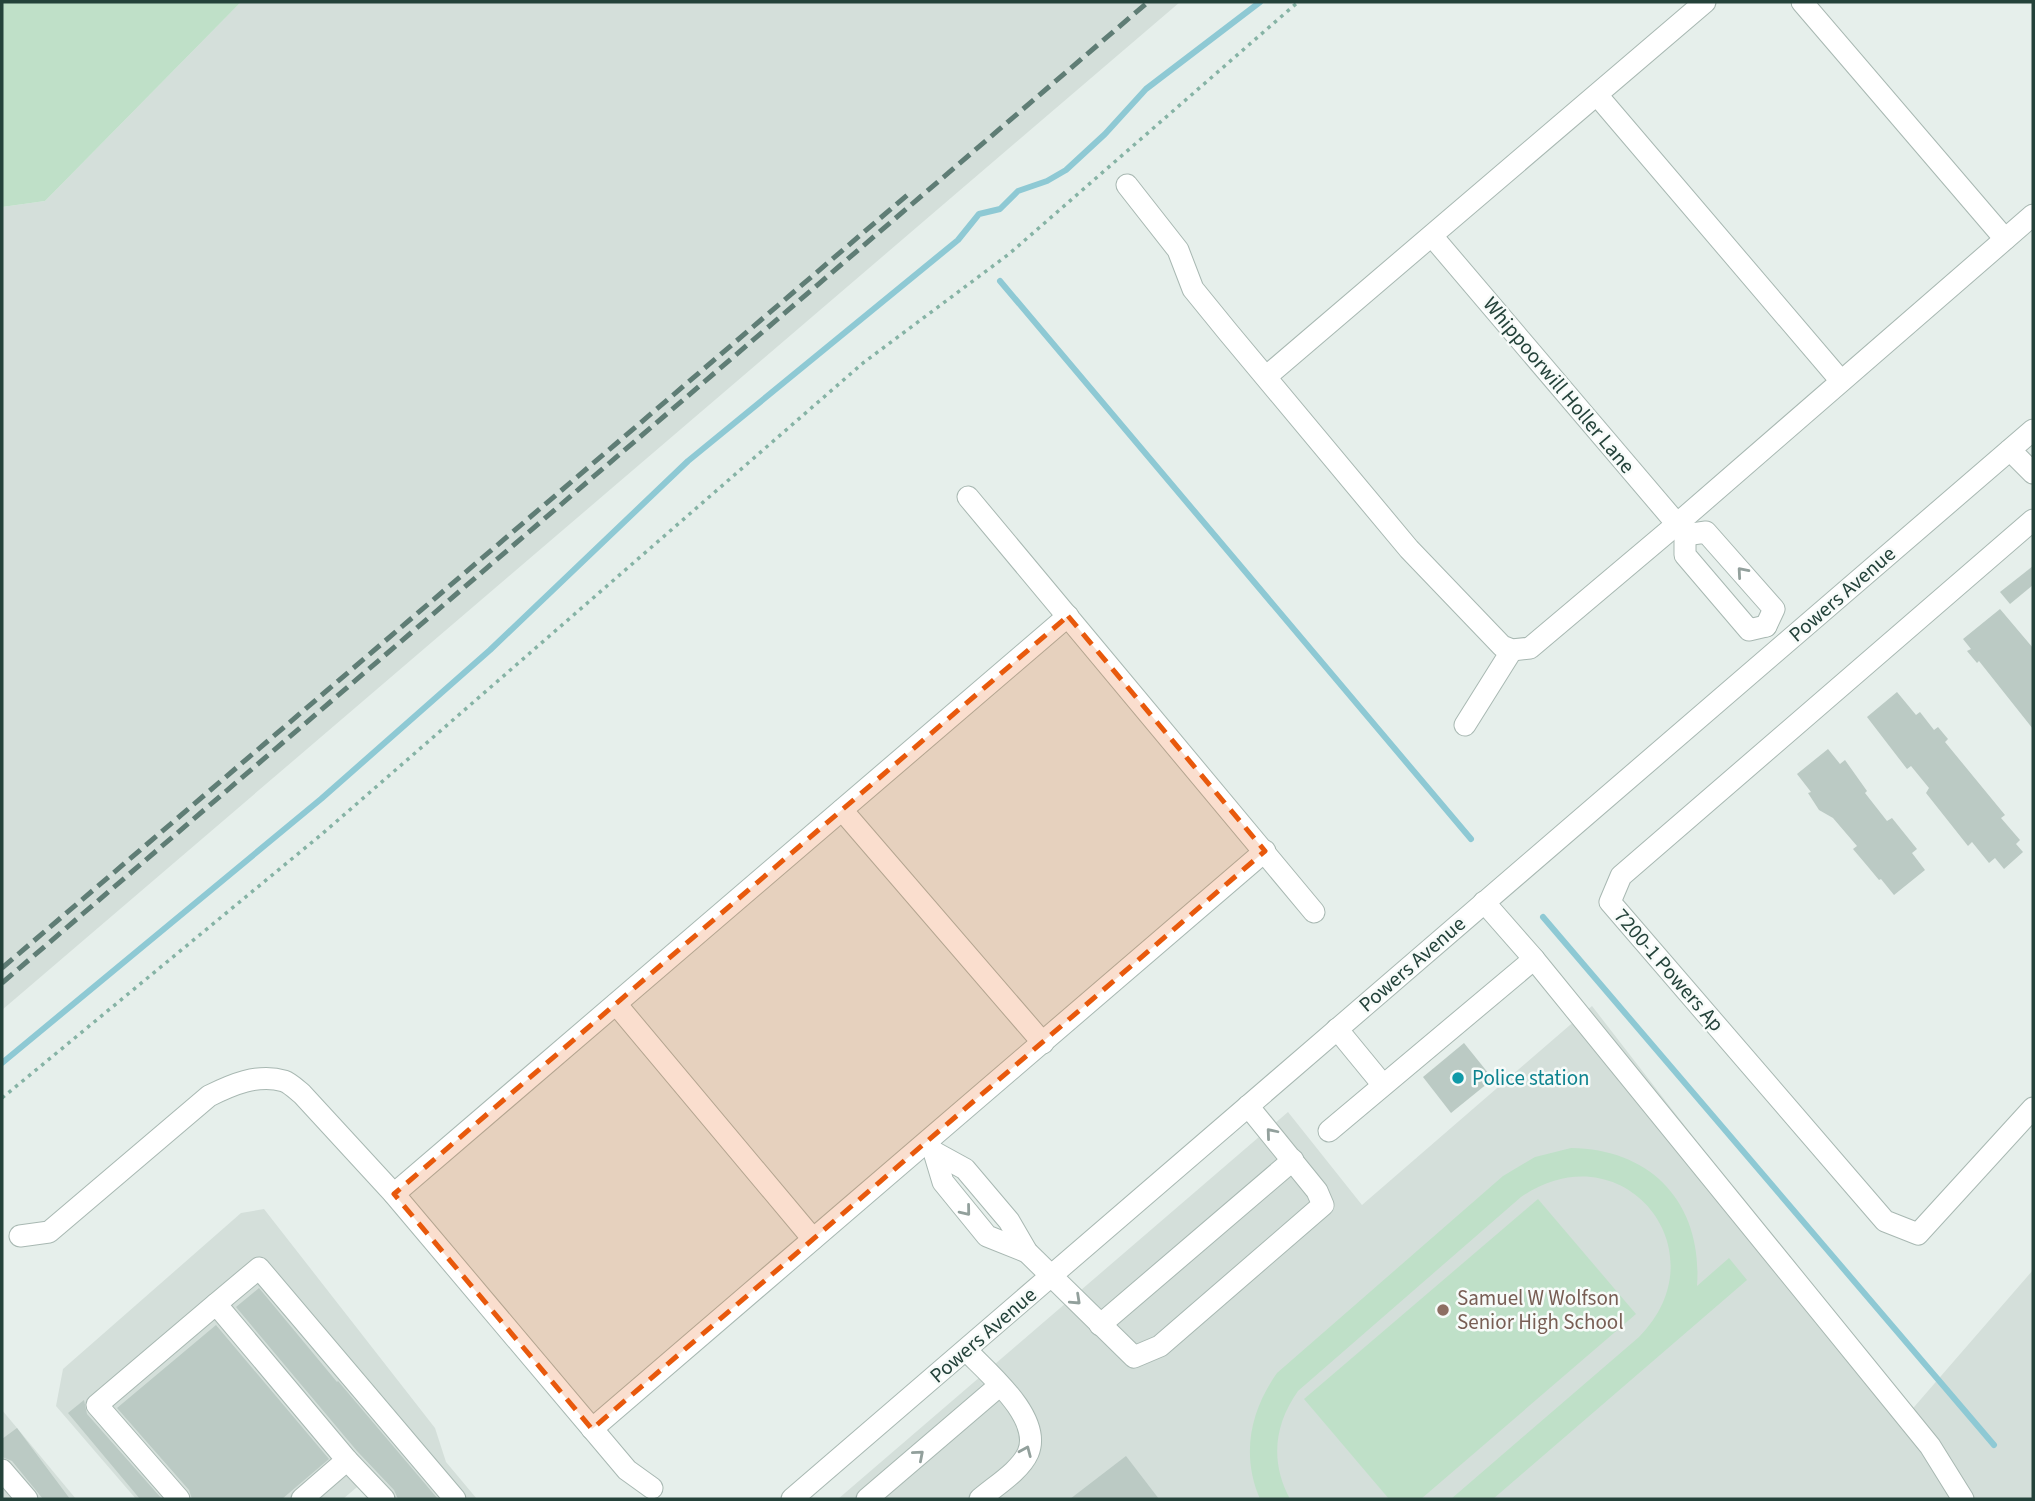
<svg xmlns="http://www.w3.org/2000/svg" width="2035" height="1501" font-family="'Source Sans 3',sans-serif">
<rect width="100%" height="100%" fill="#e6efeb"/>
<g fill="#d4dfda">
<path d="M 241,2 L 1180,2 L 2,1010 L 2,207 L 45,201 Z"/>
<path d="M 1592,1006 L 1908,1414 L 2033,1270 L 2033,1499 L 838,1499 L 1288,1112 L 1362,1205 Z"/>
<path d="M 264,1209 L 435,1428 L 446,1462 L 477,1499 L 378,1499 L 363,1482 L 343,1499 L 136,1499 L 56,1406 L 63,1369 L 241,1213 Z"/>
<path d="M 2,1410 L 76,1499 L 2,1499 Z"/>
</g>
<g fill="#bfe0c8">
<path d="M 2,2 L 241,2 L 45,201 L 2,207 Z"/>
<path d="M 1571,1148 C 1653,1149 1703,1205 1697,1286 L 1729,1258 L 1747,1280 L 1493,1499 L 1451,1499 L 1639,1337 C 1724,1251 1622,1127 1521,1197 L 1298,1391 C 1274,1425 1270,1462 1290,1499 L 1260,1499 C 1241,1455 1250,1411 1277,1373 L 1503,1176 L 1535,1157 Z"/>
<path d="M 1538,1199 L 1636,1314 L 1421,1499 L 1389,1499 L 1304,1399 Z"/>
</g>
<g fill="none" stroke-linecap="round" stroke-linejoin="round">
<g stroke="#8ec9d4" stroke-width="6">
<path d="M 1000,281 L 1471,839"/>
<path d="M 1543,917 L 1994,1445"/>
<path d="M 2,1063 L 321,799 L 490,650 L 688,461 L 958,240 L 979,214 L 1000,209 L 1018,191 L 1047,181 L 1066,170 L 1105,134 L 1146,89 L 1260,2"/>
</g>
</g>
<g fill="#bbcac4">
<path d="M 2033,566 L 2033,585 L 2010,604 L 2000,592 Z"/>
<path d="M 2000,609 L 2033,648 L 2033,729 L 1979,661 L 1977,663 L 1967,651 L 1971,649 L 1963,639 Z"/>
<path d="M 1897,692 L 1916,715 L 1920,712 L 1934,730 L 1938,727 L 1948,739 L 1945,742 L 2005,815 L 2001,818 L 2020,840 L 2016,844 L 2023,852 L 2004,869 L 1995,858 L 1989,863 L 1972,842 L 1968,846 L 1926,793 L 1929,788 L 1911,766 L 1907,769 L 1867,717 Z"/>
<path d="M 1828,749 L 1840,764 L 1845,760 L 1867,791 L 1865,793 L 1887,821 L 1892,818 L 1917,849 L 1912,853 L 1925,870 L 1894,895 L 1881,879 L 1879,880 L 1869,868 L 1853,849 L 1857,846 L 1833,818 L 1819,810 L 1808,793 L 1811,792 L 1797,774 Z"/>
<path d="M 1464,1043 L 1493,1079 L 1451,1113 L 1423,1077 Z"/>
<path d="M 259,1288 L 337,1382 L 338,1381 L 438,1499 L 398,1499 L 394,1490 L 357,1451 L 236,1307 Z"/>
<path d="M 216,1325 L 329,1459 L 282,1499 L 192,1499 L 189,1490 L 117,1408 Z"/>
<path d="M 84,1400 L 87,1414 L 162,1499 L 140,1499 L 68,1413 Z"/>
<path d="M 17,1428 L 70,1499 L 43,1499 L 12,1461 L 2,1457 L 2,1439 Z"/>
<path d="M 1126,1456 L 1159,1499 L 1070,1499 Z"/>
</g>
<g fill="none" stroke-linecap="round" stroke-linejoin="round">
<defs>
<g id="minor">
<path d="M 1802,2 L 2005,239"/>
<path d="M 1597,95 L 1841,381"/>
<path d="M 1127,185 L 1178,250 L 1193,289 L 1228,332 L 1409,549 L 1502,646 L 1512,650 L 1530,648 L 1677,524 L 2033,215"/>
<path d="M 1432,236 L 1677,524 L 1685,535 L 1685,555 L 1749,630 L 1766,626"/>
<path d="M 1267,376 L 1705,2"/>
<path d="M 2010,450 L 2033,473"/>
<path d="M 968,497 L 1314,912"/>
<path d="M 2033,520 L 1621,876 L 1610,902 L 1885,1221 L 1918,1234 L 2033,1108"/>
<path d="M 1685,535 L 1706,532 L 1774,609 L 1766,626"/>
<path d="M 1465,725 L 1512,650"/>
<path d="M 842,810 L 1043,1043"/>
<path d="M 1484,902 L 1534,959 L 1930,1446 L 1963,1499"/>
<path d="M 616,1004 L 813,1239"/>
<path d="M 1337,1029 L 1383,1085"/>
<path d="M 1329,1131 L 1534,959"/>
<path d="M 929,1146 L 934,1152 L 943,1182 L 987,1236 L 1027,1252"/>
<path d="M 934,1152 L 965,1169 L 1009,1221 L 1027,1252 L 1134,1357 L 1160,1346 L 1323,1205 L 1317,1191 L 1248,1106"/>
<path d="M 394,1194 L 1068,616"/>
<path d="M 20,1236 L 49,1232 L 209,1096 C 231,1085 258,1073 284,1081 C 290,1083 297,1090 302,1094 L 394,1194 L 627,1470 L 652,1488"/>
<path d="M 216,1304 L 259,1268 L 455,1499"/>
<path d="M 1100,1325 L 1293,1160"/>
<path d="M 966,1350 C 988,1373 1043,1418 1028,1453 C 1020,1471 995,1486 980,1499"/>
<path d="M 592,1429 L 1265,851"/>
<path d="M 2,1470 L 27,1499"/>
<path d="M 179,1499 L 97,1405 L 216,1304 L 347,1460 L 384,1499"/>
<path d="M 302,1499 L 347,1460"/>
<path d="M 792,1499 L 2033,430"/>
<path d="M 867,1499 L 999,1386"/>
</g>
</defs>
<use href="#minor" stroke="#a8b8b2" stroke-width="23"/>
<path stroke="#86b3a5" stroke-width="3.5" stroke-dasharray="3.5 5" stroke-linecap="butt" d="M 2,1098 L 322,834 L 863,363 L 1009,254 L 1298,2"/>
<use href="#minor" stroke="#fff" stroke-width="21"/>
<g stroke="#5f7d75" stroke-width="5" stroke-dasharray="14 7" stroke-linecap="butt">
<path d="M 2,968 L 912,191"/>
<path d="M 2,983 L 1148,2"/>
</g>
</g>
<defs><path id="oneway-chevron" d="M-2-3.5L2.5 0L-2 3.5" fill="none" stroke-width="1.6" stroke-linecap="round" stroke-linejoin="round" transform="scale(1.75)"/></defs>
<g stroke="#92a09c">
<use href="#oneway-chevron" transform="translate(1742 572) rotate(-131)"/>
<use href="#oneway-chevron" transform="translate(1271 1133) rotate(-130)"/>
<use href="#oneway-chevron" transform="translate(966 1211) rotate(51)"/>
<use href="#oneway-chevron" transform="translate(1076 1300) rotate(43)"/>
<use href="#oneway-chevron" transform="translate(1026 1451) rotate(-67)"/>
<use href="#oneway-chevron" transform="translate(919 1455) rotate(-41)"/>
</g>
<path fill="#e8590c" fill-opacity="0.2" stroke="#e8590c" stroke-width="5" stroke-dasharray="14 9" stroke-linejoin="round" d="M 1068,616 L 1265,851 L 592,1429 L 394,1194 Z"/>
<circle fill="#0f9aa8" stroke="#f7fbf9" stroke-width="2.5" cx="1458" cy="1078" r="7"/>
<circle fill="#8d6e63" stroke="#f7fbf9" stroke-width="2.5" cx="1443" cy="1310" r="7"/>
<g text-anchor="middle" stroke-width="5" stroke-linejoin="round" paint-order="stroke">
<g font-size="21" fill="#24423a" stroke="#f7fbf9">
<text transform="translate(1559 385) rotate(50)" y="7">Whippoorwill Holler Lane</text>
<text transform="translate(1842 594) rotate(-41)" y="7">Powers Avenue</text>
<text transform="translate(1412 964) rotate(-41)" y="7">Powers Avenue</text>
<text transform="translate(1669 970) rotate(49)" y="7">7200-1 Powers Ap</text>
<text transform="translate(983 1335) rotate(-41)" y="7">Powers Avenue</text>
</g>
<g font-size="21" fill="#0d838f" stroke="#f7fbf9" text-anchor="start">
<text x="1472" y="1085">Police station</text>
</g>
<g font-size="21" fill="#785e54" stroke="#f7fbf9" text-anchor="start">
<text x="1457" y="1305">Samuel W Wolfson<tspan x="1457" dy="24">Senior High School</tspan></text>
</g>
</g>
<rect width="2035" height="1501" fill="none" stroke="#24423a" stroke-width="7"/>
</svg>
